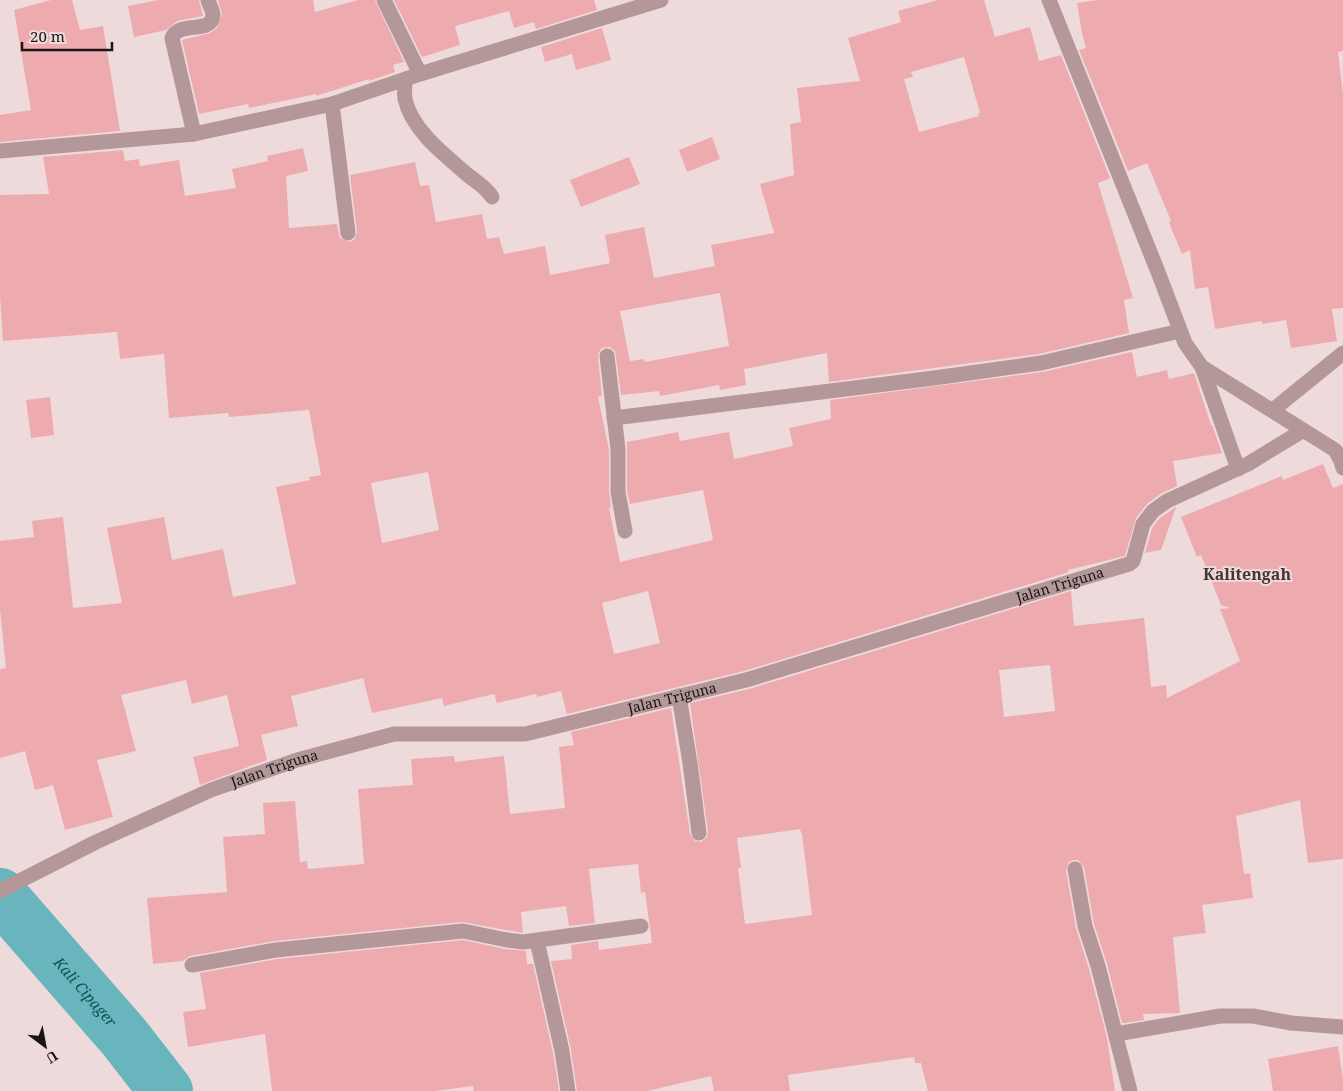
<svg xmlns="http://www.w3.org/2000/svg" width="1343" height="1091" font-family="'Noto Serif',serif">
<rect width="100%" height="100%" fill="#efdadb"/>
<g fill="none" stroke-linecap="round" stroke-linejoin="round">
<path stroke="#68b5be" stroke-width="54" id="s1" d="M 0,895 L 124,1037 L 166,1091"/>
</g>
<g fill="#edabb0" fill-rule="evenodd">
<path d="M 51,0 L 72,0 L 80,30 L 103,26 L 120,131 L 0,142 L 0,115 L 31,110 L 14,10 Z"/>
<path d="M 158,0 L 199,0 L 203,16 L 177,21 L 166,30 L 134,37 L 128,6 Z"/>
<path d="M 218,0 L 313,0 L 315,12 L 358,0 L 375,0 L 404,62 L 393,65 L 395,72 L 369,81 L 369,79 L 316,96 L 316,94 L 249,108 L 248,104 L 199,114 L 182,40 L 210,33 L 217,28 L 222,14 Z"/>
<path d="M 394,0 L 594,0 L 597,10 L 536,29 L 534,22 L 514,28 L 509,11 L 455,26 L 460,45 L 422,57 Z"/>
<path d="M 938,0 L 984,0 L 995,37 L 1030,27 L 1039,61 L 1061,55 L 1110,178 L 1098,183 L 1133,298 L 1124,300 L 1129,333 L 1039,354 L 829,382 L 827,353 L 744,369 L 746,385 L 720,390 L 719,385 L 660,396 L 659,391 L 621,395 L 615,351 L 610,347 L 602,348 L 599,352 L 598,357 L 602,396 L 598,397 L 609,450 L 609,492 L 611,507 L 609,508 L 620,562 L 713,540 L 703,490 L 630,504 L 627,491 L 627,442 L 678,432 L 680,441 L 729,432 L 734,459 L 793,446 L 789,428 L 831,419 L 830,400 L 1042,372 L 1132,352 L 1137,377 L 1167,370 L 1169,379 L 1194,373 L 1211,425 L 1212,425 L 1222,453 L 1173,461 L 1177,486 L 1162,493 L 1148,503 L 1136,518 L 1125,556 L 1068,570 L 1069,572 L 744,671 L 567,714 L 561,691 L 537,697 L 536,694 L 497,703 L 494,694 L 444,706 L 442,698 L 372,713 L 363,678 L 291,696 L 298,726 L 261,735 L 267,760 L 200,785 L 193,757 L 239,746 L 227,695 L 192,704 L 186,680 L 121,695 L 136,751 L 97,760 L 113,817 L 65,830 L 53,785 L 35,790 L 25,751 L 0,758 L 0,669 L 6,668 L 0,609 L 0,541 L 34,537 L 32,521 L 63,517 L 73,608 L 122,603 L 107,528 L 164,517 L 172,560 L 223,549 L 233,597 L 296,584 L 276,487 L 310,480 L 309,477 L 321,475 L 309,410 L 229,417 L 228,413 L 169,418 L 164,354 L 120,359 L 117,332 L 3,341 L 0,295 L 0,195 L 49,194 L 43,157 L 123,150 L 125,161 L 139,159 L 140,166 L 179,160 L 185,196 L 236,188 L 232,169 L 268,161 L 267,156 L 303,148 L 308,171 L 286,176 L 289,228 L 337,224 L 340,238 L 349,242 L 354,240 L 357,232 L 350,175 L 415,162 L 420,186 L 429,185 L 436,222 L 482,214 L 487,239 L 499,237 L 504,254 L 545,246 L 550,275 L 610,263 L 605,235 L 644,227 L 654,278 L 715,266 L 711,245 L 774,233 L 760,184 L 794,175 L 790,124 L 801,122 L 797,88 L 860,81 L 848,38 L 901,22 L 898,11 ZM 964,57 L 980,113 L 978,113 L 979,116 L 919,132 L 904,79 L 913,77 L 911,72 ZM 720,293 L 729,346 L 645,362 L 644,359 L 630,361 L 620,311 ZM 428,472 L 439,530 L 382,543 L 371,483 ZM 648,591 L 660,643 L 614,654 L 602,603 Z"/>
<path d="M 1098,0 L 1343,0 L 1343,51 L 1338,52 L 1343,94 L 1343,308 L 1332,309 L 1337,341 L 1291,348 L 1286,320 L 1262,324 L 1262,321 L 1215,329 L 1208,287 L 1195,289 L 1190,250 L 1182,254 L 1169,223 L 1171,221 L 1147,163 L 1128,171 L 1079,50 L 1086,48 L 1082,33 L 1077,3 Z"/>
<path d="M 602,28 L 611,60 L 576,70 L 572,54 L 545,62 L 541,47 Z"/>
<path d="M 712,137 L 720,159 L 687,172 L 679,150 Z"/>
<path d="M 629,157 L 640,184 L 581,207 L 570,180 Z"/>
<path d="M 50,397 L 54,435 L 31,438 L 26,400 Z"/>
<path d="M 1323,464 L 1333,488 L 1343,484 L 1343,859 L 1308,863 L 1300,800 L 1236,816 L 1244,874 L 1250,873 L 1253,898 L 1202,905 L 1206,933 L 1173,937 L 1180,1013 L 1143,1014 L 1144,1020 L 1125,1023 L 1122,1023 L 1107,964 L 1094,924 L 1084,867 L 1078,860 L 1073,860 L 1069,862 L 1066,871 L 1076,928 L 1089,969 L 1107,1038 L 1115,1091 L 928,1091 L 921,1063 L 915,1063 L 914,1057 L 788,1075 L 790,1091 L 714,1091 L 711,1076 L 647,1091 L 577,1091 L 571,1050 L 551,961 L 572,959 L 571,945 L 598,941 L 599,950 L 652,943 L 645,892 L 641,893 L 638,864 L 589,869 L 595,923 L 569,926 L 566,906 L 521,912 L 523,933 L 462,922 L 275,941 L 190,956 L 183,961 L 153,964 L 147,898 L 227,892 L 223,837 L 265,834 L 263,803 L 295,801 L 300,862 L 307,861 L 308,869 L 364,864 L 358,789 L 413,785 L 411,759 L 454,756 L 455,762 L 504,756 L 510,814 L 565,808 L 559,747 L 574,745 L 571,732 L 671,708 L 690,834 L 695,841 L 701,842 L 707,837 L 708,832 L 690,703 L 749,689 L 1071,591 L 1074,626 L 1144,618 L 1151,687 L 1166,685 L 1167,698 L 1240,661 L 1220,609 L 1230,608 L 1221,605 L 1201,555 L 1197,557 L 1181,517 L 1282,476 L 1283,480 ZM 1050,665 L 1055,711 L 1004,717 L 999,670 ZM 800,829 L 801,833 L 802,833 L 812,915 L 745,924 L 738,868 L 741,868 L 737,838 Z"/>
<path d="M 1176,507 L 1161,550 L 1145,553 L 1152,528 L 1160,518 Z"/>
<path d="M 463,940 L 505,949 L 526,951 L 527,964 L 533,964 L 553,1053 L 559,1091 L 474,1091 L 473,1086 L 435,1091 L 272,1091 L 265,1034 L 188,1047 L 183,1012 L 206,1009 L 200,973 L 277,959 Z"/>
<path d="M 1338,1046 L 1343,1080 L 1343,1091 L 1273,1091 L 1268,1059 Z"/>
</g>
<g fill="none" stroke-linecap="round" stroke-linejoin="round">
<g stroke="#b49798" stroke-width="15">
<path d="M 384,0 L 420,74"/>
<path d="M 1049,0 L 1158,272 L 1185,343 L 1202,367 L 1335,450 L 1340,459 L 1343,468"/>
<path d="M 405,80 C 405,86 404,93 405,99 C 412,131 446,156 469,176 C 478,183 486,187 492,197"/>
<path d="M 332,104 L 348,233"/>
<path d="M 194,134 L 172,38 C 179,20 212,35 213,15 C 213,11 209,4 208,0"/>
<path d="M 0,151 L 194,134 L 332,104 L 420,74 L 661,0"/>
<path d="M 607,356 L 618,449 L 618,492 L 625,531"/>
<path d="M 1202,367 L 1238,469"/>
<path d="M 1273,410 L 1343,353"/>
<path d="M 614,418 L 934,378 L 1041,363 L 1180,331"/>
<path d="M 679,696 L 690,763 L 699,833"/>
<path d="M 1075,869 L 1085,926 L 1098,966 L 1130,1091"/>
<path id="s2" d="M 0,891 L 96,842 L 211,790 L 297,760 L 394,734 L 525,734 L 746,680 L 1129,564 L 1133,561 L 1143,524 L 1153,511 L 1167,501 L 1248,464 L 1302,431"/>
<path d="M 537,941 L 562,1051 L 568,1091"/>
<path d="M 192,965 L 276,950 L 463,931 L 507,940 L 523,942 L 641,926"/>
<path d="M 1116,1034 L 1220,1016 L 1253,1016 L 1291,1023 L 1343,1027"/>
</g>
</g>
<g text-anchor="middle" stroke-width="4" stroke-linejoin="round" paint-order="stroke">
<g font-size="14" fill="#1b1414" stroke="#efdadb">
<text dy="5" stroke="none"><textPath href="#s2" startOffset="1112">Jalan Triguna</textPath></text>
<text dy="5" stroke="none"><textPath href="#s2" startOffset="708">Jalan Triguna</textPath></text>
<text dy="5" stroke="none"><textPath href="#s2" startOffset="301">Jalan Triguna</textPath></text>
</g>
<g font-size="15" font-style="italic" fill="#0c5258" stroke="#efdadb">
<text dy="5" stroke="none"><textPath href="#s1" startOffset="129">Kali Cipager</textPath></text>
</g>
<g font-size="16" font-weight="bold" fill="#453536" stroke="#efdadb">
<text x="1247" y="580">Kalitengah</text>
</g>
</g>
<g transform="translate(45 1046) rotate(148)" stroke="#efdadb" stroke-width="4" paint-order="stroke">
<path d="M0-4L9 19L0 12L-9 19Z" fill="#1b1414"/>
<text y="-8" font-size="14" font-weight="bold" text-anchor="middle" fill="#1b1414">U</text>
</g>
<path d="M22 42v8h90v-8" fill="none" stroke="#1b1414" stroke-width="2.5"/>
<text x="30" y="42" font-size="15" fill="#1b1414" stroke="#efdadb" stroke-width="4" paint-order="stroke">20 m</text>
</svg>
